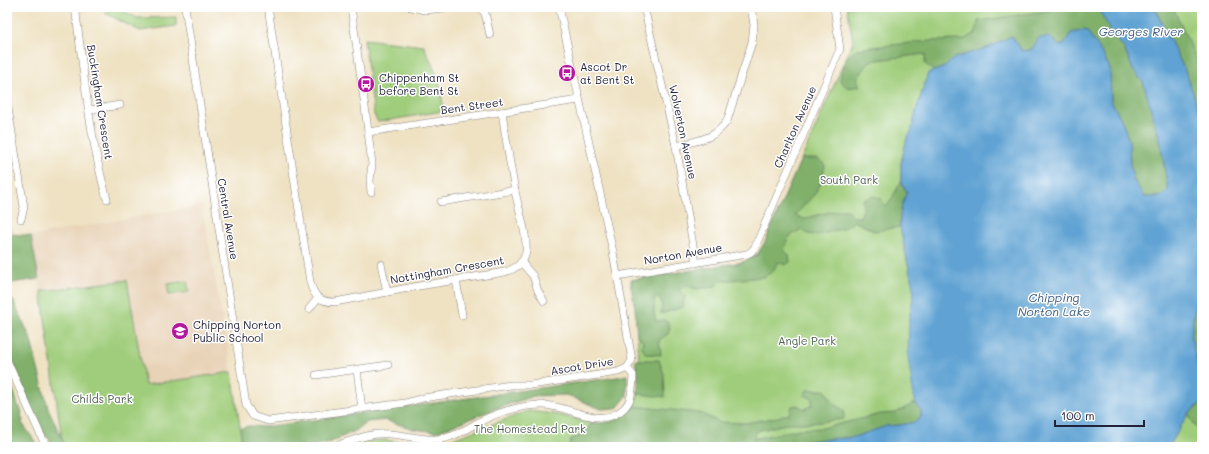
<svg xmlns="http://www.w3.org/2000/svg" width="1209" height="454" font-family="Mali,sans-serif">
<rect width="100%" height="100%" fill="#fff"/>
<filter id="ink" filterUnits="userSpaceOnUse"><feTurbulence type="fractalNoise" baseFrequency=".025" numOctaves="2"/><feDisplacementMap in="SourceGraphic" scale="8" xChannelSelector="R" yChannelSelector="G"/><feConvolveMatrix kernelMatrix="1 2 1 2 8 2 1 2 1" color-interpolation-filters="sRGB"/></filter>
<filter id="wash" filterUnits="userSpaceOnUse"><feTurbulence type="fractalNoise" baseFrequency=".012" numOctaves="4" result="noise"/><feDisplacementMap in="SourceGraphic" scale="16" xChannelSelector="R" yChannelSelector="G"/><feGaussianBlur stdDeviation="0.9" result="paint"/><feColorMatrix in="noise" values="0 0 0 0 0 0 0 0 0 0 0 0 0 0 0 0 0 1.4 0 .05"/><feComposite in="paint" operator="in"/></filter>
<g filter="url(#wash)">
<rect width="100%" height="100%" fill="#efe2c3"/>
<path fill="#e8d3b7" d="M 202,205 L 232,372 L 145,385 L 127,280 L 41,291 L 31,236 Z"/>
<g fill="#a0cd7b" stroke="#61785b">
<path d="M 111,7 L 116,7 L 137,18 L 176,17 L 176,26 L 140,31 L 105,13 Z"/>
<path d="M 847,7 L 1097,7 L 945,67 L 928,73 L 916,111 L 911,132 L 907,138 L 901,163 L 900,227 L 914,292 L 909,320 L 921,410 L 797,442 L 768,447 L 346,447 L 363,441 L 384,440 L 408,443 L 439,444 L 528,411 L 554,414 L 599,424 L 616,420 L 624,416 L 634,406 L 638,394 L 639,360 L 635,307 L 631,287 L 631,280 L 743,262 L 758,254 L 765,242 L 853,42 Z"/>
<path d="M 1160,7 L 1202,7 L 1202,87 Z"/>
<path d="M 364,39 L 424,46 L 439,80 L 444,111 L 378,122 L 374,115 Z"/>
<path d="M 127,280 L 145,385 L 232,372 L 243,447 L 63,447 L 41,291 Z"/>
<path d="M 187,281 L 189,292 L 169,295 L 167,284 Z"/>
<path d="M 1202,403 L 1202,447 L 1169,447 L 1188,414 Z"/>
</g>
<g fill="#80b06b" stroke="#516953">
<path d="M 1052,7 L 1097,7 L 1106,22 L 1113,36 L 1124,48 L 1133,70 L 1143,82 L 1161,144 L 1168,190 L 1161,197 L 1144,197 L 1133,179 L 1130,164 L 1129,141 L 1122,121 L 1111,101 L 1110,68 L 1099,48 L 1086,30 L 1071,33 L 1064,44 L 1058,46 L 1022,51 L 1012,36 L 990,47 L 954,58 L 945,67 L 934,71 L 925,64 L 925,54 L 870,61 L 857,79 L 860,86 L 848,88 L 840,81 L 845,60 L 856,49 L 928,41 L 963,40 L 976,33 L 978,21 L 1052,10 Z"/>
<path d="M 1154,7 L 1173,7 L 1202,72 L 1202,121 L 1187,75 Z"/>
<path d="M 801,159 L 818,159 L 825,165 L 822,181 L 814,195 L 795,215 L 804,219 L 820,214 L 846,209 L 851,213 L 852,217 L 860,217 L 863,210 L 863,200 L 873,196 L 881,198 L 884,205 L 888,205 L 901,182 L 907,192 C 902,204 899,214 900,227 L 874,231 L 854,221 L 845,228 L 818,235 L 808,234 L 801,229 L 788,238 L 784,250 L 789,255 L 790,262 L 785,265 L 778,262 L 773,271 L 764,277 L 719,281 L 715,287 L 697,289 L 687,286 L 679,289 L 685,297 L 683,307 L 661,314 L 662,302 L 659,298 L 654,298 L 654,313 L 656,321 L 666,320 L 670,326 L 668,334 L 659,340 L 661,355 L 646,354 L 642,347 L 643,341 L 637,336 L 635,307 L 631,287 L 631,280 L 743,262 L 757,255 L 765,242 Z"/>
<path d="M 7,223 L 12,234 L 31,236 L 39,279 L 11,283 L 7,281 Z"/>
<path d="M 1202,260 L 1202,372 L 1199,371 L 1191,337 Z"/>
<path d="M 7,297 L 13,300 L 30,337 L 48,408 L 65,445 L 67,447 L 56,447 L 44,434 L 30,405 L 7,344 Z"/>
<path d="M 635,360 L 659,360 L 664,374 L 665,397 L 638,394 L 638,375 Z"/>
<path d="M 7,373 L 15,395 L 18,406 L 20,407 L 22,413 L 21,415 L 23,420 L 22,423 L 39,447 L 7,447 Z"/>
<path d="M 627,375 L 627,396 L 617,408 L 601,409 L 567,395 L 534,396 L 492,410 L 437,432 L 413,429 L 385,420 L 367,422 L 357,430 L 331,442 L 307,447 L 292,447 L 279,444 L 242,444 L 240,429 L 248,426 L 264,427 L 617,377 Z"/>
<path d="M 807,390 L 825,390 L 836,406 L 844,410 L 844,419 L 812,423 L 789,423 L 757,431 L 753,439 L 800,429 L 823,428 L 881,414 L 896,413 L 914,403 L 921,410 L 921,417 L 915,422 L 900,425 L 887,426 L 854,437 L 797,442 L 768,447 L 697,447 L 694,445 L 689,447 L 630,447 L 625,444 L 617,447 L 569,447 L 571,439 L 582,435 L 593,422 C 610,426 623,417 634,406 L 700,413 L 719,422 L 745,423 L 778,417 L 789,414 L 792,406 L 797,405 L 805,409 L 812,405 L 812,398 L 804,395 Z"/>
<path d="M 1202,403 L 1202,434 L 1201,435 L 1188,414 Z"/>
</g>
<path fill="#5fa2d3" stroke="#406287" d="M 1097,7 L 1154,7 L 1187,75 L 1202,121 L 1202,260 L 1191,337 L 1199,371 L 1202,372 L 1202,402 L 1188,414 L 1169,447 L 768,447 L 797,442 L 854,437 L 887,426 L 900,425 L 915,422 L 921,417 L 921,410 L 917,406 L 914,398 L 908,357 L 909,320 L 914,292 L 900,227 C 899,214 902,204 907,192 L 901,182 L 901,163 L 907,138 L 911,132 L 916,111 L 928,73 L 945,67 L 954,58 L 990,47 L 1012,36 L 1022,51 L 1031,50 L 1039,38 L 1050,37 L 1059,46 L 1064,44 L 1071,33 L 1086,30 L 1099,48 L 1110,68 L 1111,101 L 1122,121 L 1129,141 L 1130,164 L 1133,179 L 1144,197 L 1161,197 L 1168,190 L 1161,144 L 1143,82 L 1133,70 L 1124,48 L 1113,36 L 1106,22 Z"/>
</g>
<g filter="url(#ink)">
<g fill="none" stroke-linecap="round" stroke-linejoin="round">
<defs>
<g id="minor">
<path d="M 75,7 C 84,71 89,137 107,199"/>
<path d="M 185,7 L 246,405 L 253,416 L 268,421 L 405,403 L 423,398 L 511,385 L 531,385 L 618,372 L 627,368 L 632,360 L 613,252 L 559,7"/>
<path d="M 268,7 L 310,282 C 314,297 320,302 335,302 L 419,286 L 505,272 C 515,269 524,263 526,252 C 528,236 518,207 515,191 C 510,165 506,139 502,112"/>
<path d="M 351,7 L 365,107 L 372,164 L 370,180 L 371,192"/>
<path d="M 411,7 L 425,10 L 454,7"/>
<path d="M 479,7 L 485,13 L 490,35"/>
<path d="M 644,7 L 676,146 L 696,263"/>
<path d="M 7,102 L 24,207 L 21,219"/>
<path d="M 89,110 L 120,105"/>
<path d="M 368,132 L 579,100"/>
<path d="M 676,146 C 698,140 714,140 727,121 L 752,42 L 754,25 L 751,7"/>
<path d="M 441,202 L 515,190"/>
<path d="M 521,262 L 533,276 L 538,291 L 544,301"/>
<path d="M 381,264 L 387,292"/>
<path d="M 617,276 L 747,254 L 751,252 L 755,247 L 840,49 L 834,7"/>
<path d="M 456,280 L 462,315"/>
<path d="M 309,309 L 318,298"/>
<path d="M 7,361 L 43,440 L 50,447"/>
<path d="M 357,370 L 362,409"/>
<path d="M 316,375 L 388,365"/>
<path d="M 333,447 C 351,441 370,432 389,434 C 408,435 426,442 446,438 C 457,435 468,428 479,422 C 499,412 519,405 542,405 C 566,405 594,425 616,414 C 633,405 632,392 633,375 L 627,368"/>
</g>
</defs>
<use href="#minor" stroke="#88827f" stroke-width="8"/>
<use href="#minor" stroke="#fff" stroke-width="7"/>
</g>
</g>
<defs>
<symbol id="bus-disc" viewBox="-11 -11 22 22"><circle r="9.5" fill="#b5179e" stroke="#fff"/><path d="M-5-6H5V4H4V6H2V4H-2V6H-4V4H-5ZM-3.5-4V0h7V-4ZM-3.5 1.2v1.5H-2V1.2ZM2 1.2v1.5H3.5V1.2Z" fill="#fff"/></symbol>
<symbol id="school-disc" viewBox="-11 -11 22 22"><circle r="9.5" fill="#b5179e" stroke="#fff"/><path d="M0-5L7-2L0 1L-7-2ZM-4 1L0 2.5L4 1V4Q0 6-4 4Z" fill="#fff"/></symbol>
</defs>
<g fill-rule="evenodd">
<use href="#bus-disc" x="557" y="63" width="20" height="20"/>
<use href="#bus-disc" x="356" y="74" width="20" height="20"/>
<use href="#school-disc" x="170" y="321" width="20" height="20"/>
</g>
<g text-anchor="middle" stroke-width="3" stroke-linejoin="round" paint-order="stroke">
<g font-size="11" fill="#22223b" stroke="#fff" text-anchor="start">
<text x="580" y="71">Ascot Dr<tspan x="580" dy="13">at Bent St</tspan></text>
<text x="379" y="82">Chippenham St<tspan x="379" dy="13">before Bent St</tspan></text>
<text x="193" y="329">Chipping Norton<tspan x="193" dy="13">Public School</tspan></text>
</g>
<g font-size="11" fill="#22223b" stroke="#fff">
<text transform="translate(100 102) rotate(81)" y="4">Buckingham Crescent</text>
<text transform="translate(472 106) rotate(-8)" y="4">Bent Street</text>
<text transform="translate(795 127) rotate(-66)" y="4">Charlton Avenue</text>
<text transform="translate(683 132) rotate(78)" y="4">Wolverton Avenue</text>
<text transform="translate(228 219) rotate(81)" y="4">Central Avenue</text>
<text transform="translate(683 254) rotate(-10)" y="4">Norton Avenue</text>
<text transform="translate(447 270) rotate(-10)" y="4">Nottingham Crescent</text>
<text transform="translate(582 366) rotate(-9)" y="4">Ascot Drive</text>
</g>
<g font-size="11" fill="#4e5e51" stroke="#fff">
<text x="849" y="184">South Park</text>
<text x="807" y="345">Angle Park</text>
<text x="102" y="403">Childs Park</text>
<text x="530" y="433">The Homestead Park</text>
</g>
<g font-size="12" font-style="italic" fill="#3d5c7f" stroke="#fff">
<text x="1141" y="36">Georges River</text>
<text x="1054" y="302">Chipping<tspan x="1054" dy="14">Norton Lake</tspan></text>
</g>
</g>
<rect width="1209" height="454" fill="none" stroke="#fff" stroke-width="24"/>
<path d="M1055 420v6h89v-6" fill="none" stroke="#22223b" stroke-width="2"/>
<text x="1061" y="420" font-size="12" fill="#22223b" stroke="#ffffff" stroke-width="3" paint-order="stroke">100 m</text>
</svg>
